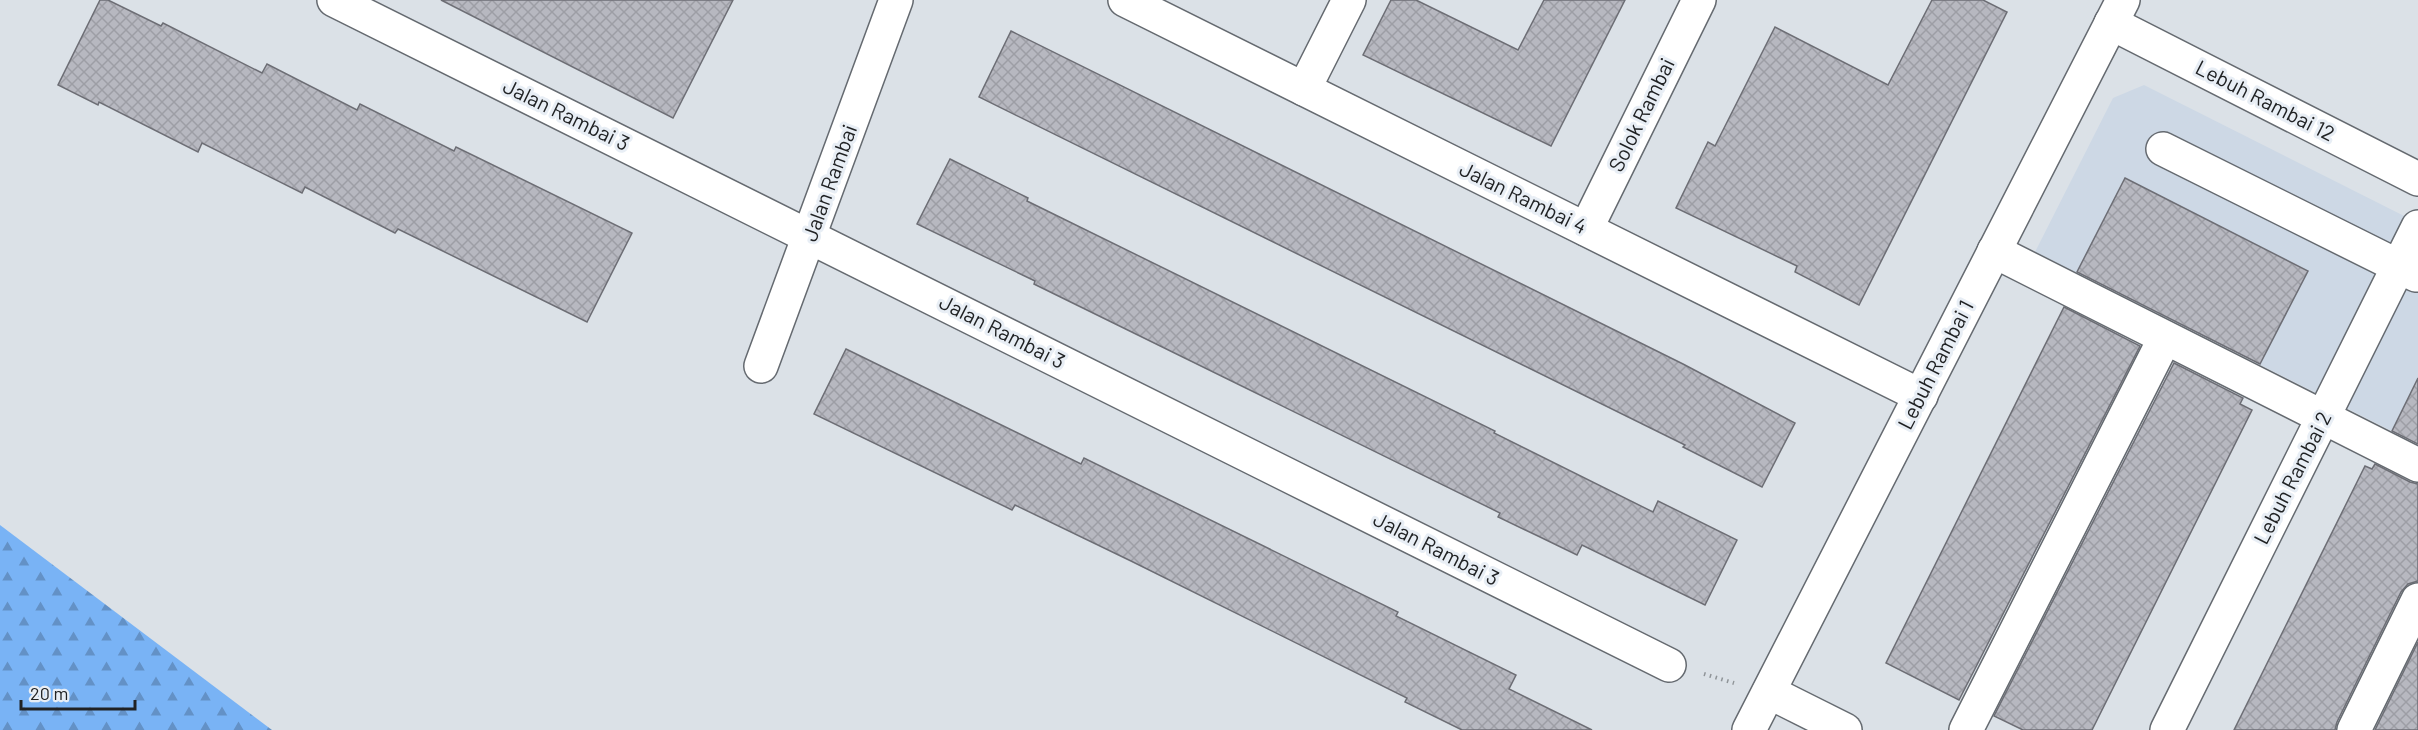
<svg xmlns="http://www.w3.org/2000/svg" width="2418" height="730" font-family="Barlow,sans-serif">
<defs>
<pattern id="forest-firs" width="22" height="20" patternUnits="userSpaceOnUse" patternTransform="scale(1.5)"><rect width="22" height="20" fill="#79b3f5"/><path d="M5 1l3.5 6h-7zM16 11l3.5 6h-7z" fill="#6391c6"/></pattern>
<pattern id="building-cross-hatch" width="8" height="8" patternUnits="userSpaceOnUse" patternTransform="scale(1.5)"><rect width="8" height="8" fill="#b7b8c0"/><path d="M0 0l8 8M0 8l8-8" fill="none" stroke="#9d9ea5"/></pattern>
</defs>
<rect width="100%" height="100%" fill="#dbe1e7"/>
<path fill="#cdd8e5" d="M 2144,85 L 2418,223 L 2418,444 L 2035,252 L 2113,98 Z"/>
<path fill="url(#forest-firs)" d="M 0,525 L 272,730 L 0,730 Z"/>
<g fill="url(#building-cross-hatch)" stroke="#6d6e75" stroke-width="1.5">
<path d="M 100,0 L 108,0 L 161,26 L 163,23 L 262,73 L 267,64 L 357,110 L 360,104 L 454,151 L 456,147 L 632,233 L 587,322 L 398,229 L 395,233 L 305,187 L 302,193 L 202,143 L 198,152 L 99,102 L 98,105 L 58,85 Z"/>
<path d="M 441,0 L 733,0 L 673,118 Z"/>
<path d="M 1391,0 L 1416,0 L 1518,50 L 1544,0 L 1625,0 L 1551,146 L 1363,55 Z"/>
<path d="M 1932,0 L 1983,0 L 2007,12 L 1859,305 L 1795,272 L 1797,266 L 1676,208 L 1708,142 L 1715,146 L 1775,27 L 1888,85 Z"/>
<path d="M 1011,31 L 1683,364 L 1795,423 L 1762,487 L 1683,447 L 1685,445 L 979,97 Z"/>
<path d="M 950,159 L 1028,198 L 1027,201 L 1495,431 L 1494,433 L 1653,512 L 1658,501 L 1737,540 L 1705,605 L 1582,545 L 1577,555 L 1538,536 L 1498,517 L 1500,513 L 1034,284 L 1035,281 L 917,224 Z"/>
<path d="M 2125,178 L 2308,271 L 2260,364 L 2077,272 Z"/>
<path d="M 2064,307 L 2140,346 L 1959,700 L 1886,663 Z"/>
<path d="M 846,349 L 1081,464 L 1084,458 L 1398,612 L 1396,616 L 1516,675 L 1509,689 L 1592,730 L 1462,730 L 1405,702 L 1407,698 L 1131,561 L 1015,505 L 1012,510 L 814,414 Z"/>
<path d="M 2174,363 L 2243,398 L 2240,404 L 2252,410 L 2092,730 L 2023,730 L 1994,716 Z"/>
<path d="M 2418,378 L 2418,444 L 2392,431 Z"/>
<path d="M 2375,464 L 2410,482 L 2418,484 L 2418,581 L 2408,584 L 2401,592 L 2337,722 L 2335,730 L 2234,730 L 2365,466 L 2372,469 Z"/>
<path d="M 2418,642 L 2418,730 L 2375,730 Z"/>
</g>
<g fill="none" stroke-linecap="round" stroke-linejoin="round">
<defs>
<g id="minor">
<path d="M 334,0 L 1669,665"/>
<path d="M 1125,0 L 1921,396"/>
<path d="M 2111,23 L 2418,179"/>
<path d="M 1304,89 L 1349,0"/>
<path d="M 2163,149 L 2416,275"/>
<path d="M 1586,229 L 1699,0"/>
<path d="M 1994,251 L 2418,465"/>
<path d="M 761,366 L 896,0"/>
<path d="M 1769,692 L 1845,730"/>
<path d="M 1749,730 L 2123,0"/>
<path d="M 1966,730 L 2165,338"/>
<path d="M 2167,730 L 2418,227"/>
<path d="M 2354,730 L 2418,600"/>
</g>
</defs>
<use href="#minor" stroke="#656a70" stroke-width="36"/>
<path stroke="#8f9498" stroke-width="4" stroke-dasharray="1.5 4.5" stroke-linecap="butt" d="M 1704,674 L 1734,683"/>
<use href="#minor" stroke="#fff" stroke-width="33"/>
</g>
<g text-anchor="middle" stroke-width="6" stroke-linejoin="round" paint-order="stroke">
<g font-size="21" fill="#202224" stroke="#e8eef5">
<text transform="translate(2265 101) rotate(27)" y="7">Lebuh Rambai 12</text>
<text transform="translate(566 115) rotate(26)" y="7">Jalan Rambai 3</text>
<text transform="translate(1642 115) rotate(-64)" y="7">Solok Rambai</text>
<text transform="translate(830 183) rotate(-70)" y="7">Jalan Rambai</text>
<text transform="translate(1523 198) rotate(26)" y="7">Jalan Rambai 4</text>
<text transform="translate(1002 332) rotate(27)" y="7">Jalan Rambai 3</text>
<text transform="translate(1936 365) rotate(-63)" y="7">Lebuh Rambai 1</text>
<text transform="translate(2293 478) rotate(-63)" y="7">Lebuh Rambai 2</text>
<text transform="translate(1436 549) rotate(27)" y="7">Jalan Rambai 3</text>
</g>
</g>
<path d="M21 700v9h114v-9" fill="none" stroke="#202224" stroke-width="3"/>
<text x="30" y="700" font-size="18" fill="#202224" stroke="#e8eef5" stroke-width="4.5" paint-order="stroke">20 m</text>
</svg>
